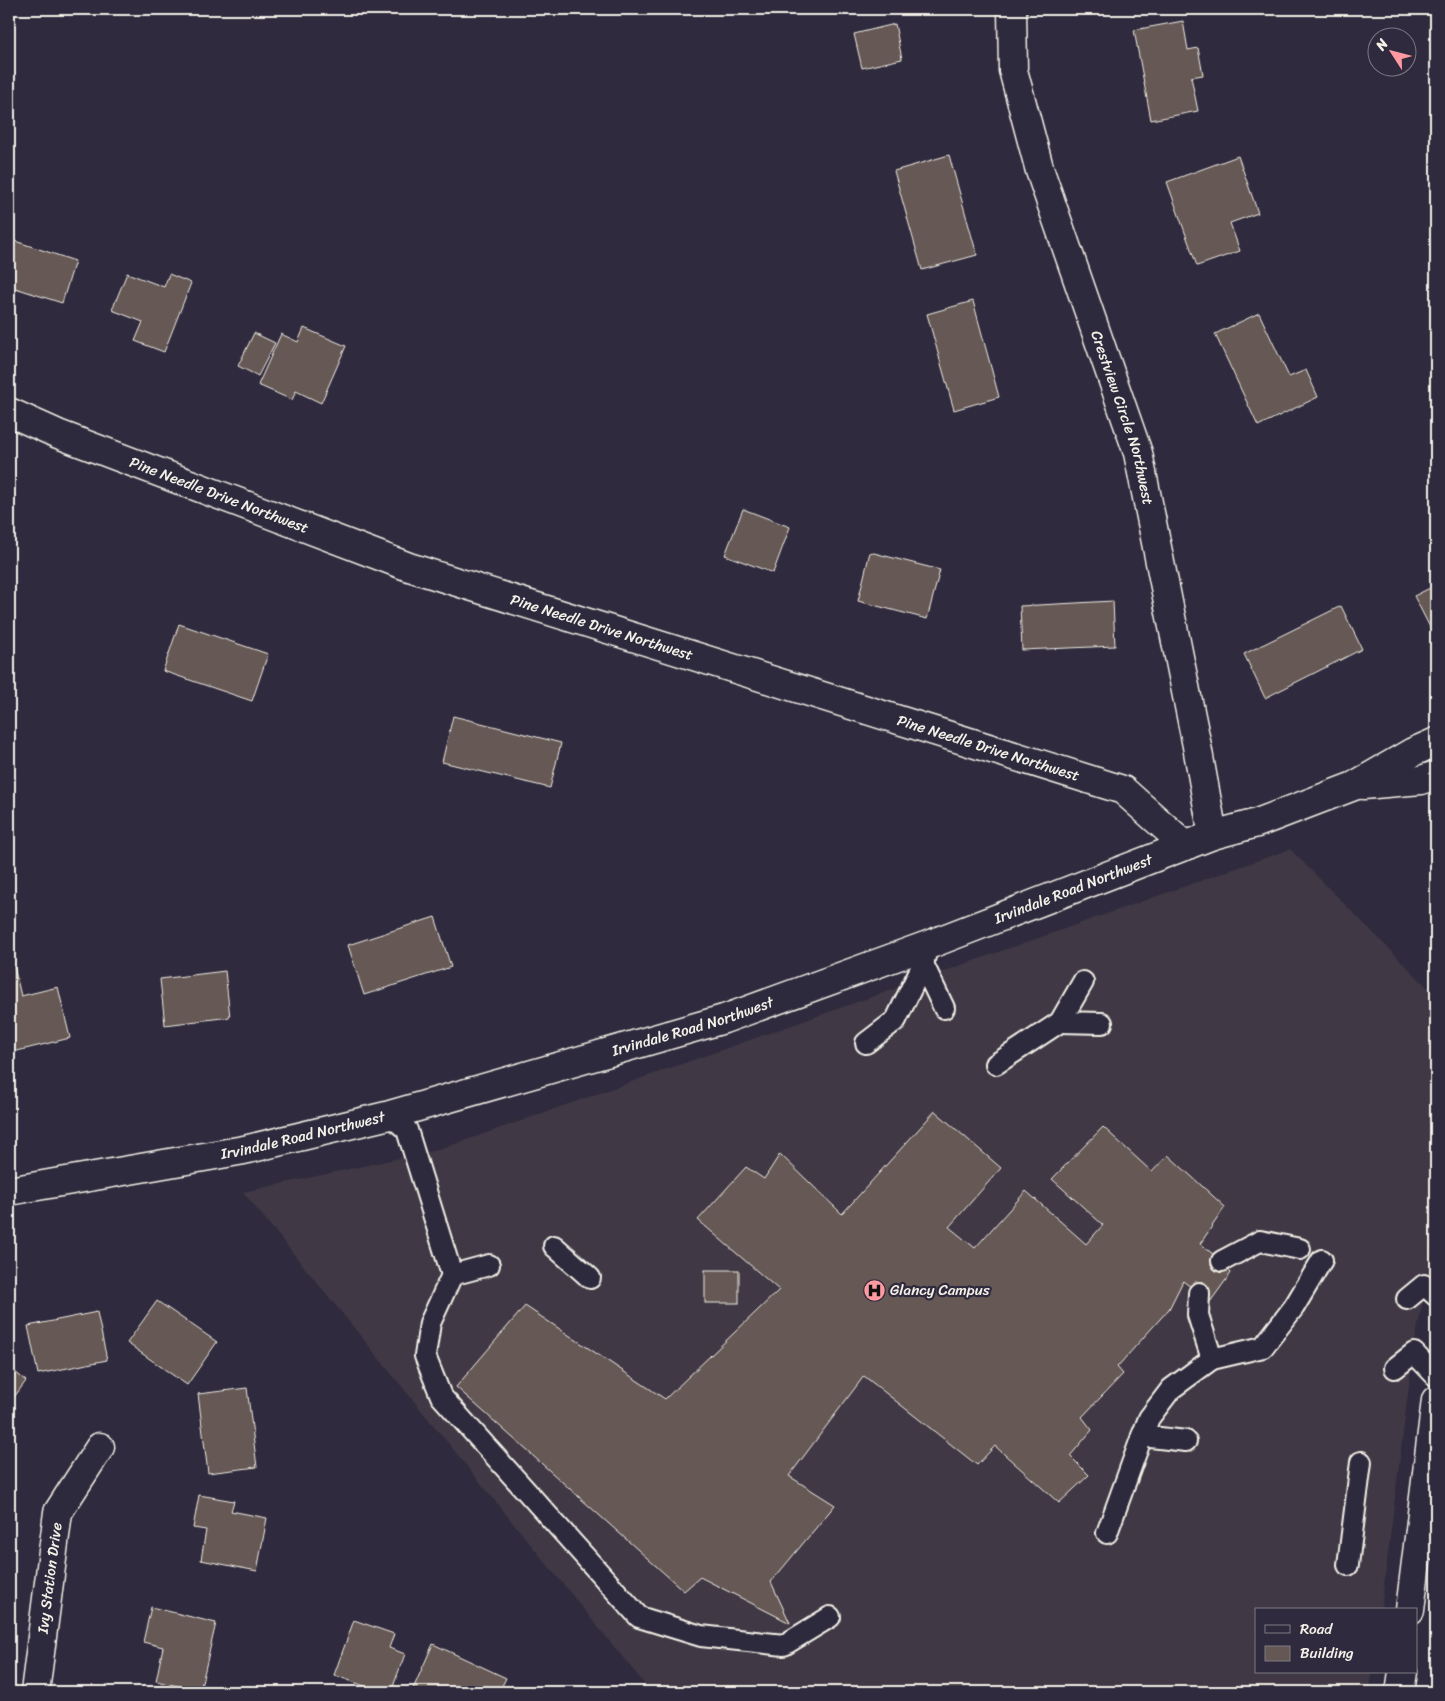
<svg xmlns="http://www.w3.org/2000/svg" width="1445" height="1701" font-family="Sriracha,sans-serif">
<rect width="100%" height="100%" fill="#2f2a3d"/>
<filter id="ink" filterUnits="userSpaceOnUse"><feTurbulence type="fractalNoise" baseFrequency=".02" numOctaves="2"/><feDisplacementMap in="SourceGraphic" scale="10" xChannelSelector="R" yChannelSelector="G"/><feConvolveMatrix kernelMatrix="1 2 1 2 8 2 1 2 1" color-interpolation-filters="sRGB"/></filter>
<g filter="url(#ink)">
<path fill="#3f3844" d="M 1290,849 L 1436,996 L 1436,1234 L 1414,1346 L 1381,1610 L 1256,1610 L 1256,1672 L 1372,1672 L 1370,1692 L 651,1692 L 243,1192 L 441,1149 Z"/>
<g fill="#655854" stroke="#f4f1e8">
<path d="M 1183,21 L 1188,50 L 1198,48 L 1203,75 L 1191,77 L 1198,111 L 1151,120 L 1134,30 Z"/>
<path d="M 895,24 L 902,59 L 862,68 L 854,34 Z"/>
<path d="M 949,155 L 977,255 L 922,270 L 894,171 Z"/>
<path d="M 1238,156 L 1258,213 L 1230,223 L 1240,251 L 1197,266 L 1167,182 Z"/>
<path d="M 9,239 L 75,261 L 62,303 L 9,286 Z"/>
<path d="M 127,273 L 164,287 L 169,274 L 191,283 L 164,352 L 135,341 L 143,322 L 112,310 Z"/>
<path d="M 973,301 L 999,397 L 954,410 L 927,314 Z"/>
<path d="M 1259,313 L 1289,377 L 1306,370 L 1318,397 L 1258,426 L 1215,334 Z"/>
<path d="M 304,328 L 346,346 L 321,403 L 296,391 L 292,400 L 258,385 L 281,334 L 298,342 Z"/>
<path d="M 254,333 L 275,343 L 258,376 L 238,366 Z"/>
<path d="M 743,509 L 790,527 L 773,573 L 725,555 Z"/>
<path d="M 870,552 L 940,570 L 927,619 L 858,601 Z"/>
<path d="M 1436,585 L 1436,639 L 1414,596 Z"/>
<path d="M 1113,601 L 1115,646 L 1022,650 L 1020,606 Z"/>
<path d="M 1341,606 L 1362,649 L 1265,698 L 1244,654 Z"/>
<path d="M 179,624 L 268,654 L 252,701 L 163,671 Z"/>
<path d="M 453,716 L 561,743 L 550,788 L 442,762 Z"/>
<path d="M 435,917 L 451,967 L 364,995 L 348,945 Z"/>
<path d="M 13,962 L 21,996 L 58,987 L 70,1038 L 9,1053 L 9,963 Z"/>
<path d="M 225,971 L 230,1017 L 165,1025 L 160,979 Z"/>
<path d="M 935,1111 L 1001,1168 L 949,1227 L 975,1248 L 1026,1191 L 1086,1244 L 1103,1225 L 1052,1179 L 1103,1127 L 1152,1172 L 1168,1155 L 1225,1207 L 1200,1244 L 1222,1261 L 1231,1273 L 1210,1302 L 1183,1281 L 1169,1309 L 1117,1367 L 1123,1374 L 1082,1417 L 1092,1430 L 1070,1456 L 1089,1475 L 1059,1503 L 995,1446 L 977,1465 L 864,1376 L 789,1476 L 835,1505 L 771,1582 L 790,1623 L 700,1577 L 684,1591 L 456,1387 L 525,1306 L 665,1399 L 779,1290 L 698,1220 L 746,1167 L 764,1179 L 780,1154 L 842,1214 Z"/>
<rect x="705" y="1270" width="34" height="33"/>
<path d="M 157,1301 L 217,1342 L 187,1385 L 127,1343 Z"/>
<path d="M 97,1312 L 107,1360 L 38,1374 L 28,1326 Z"/>
<path d="M 9,1367 L 26,1381 L 9,1404 Z"/>
<path d="M 247,1388 L 257,1467 L 208,1473 L 198,1394 Z"/>
<path d="M 199,1495 L 234,1501 L 231,1511 L 267,1518 L 257,1571 L 201,1560 L 206,1530 L 193,1528 Z"/>
<path d="M 151,1607 L 216,1623 L 200,1691 L 156,1681 L 163,1647 L 143,1642 Z"/>
<path d="M 354,1620 L 394,1634 L 389,1648 L 405,1654 L 391,1692 L 381,1692 L 334,1675 Z"/>
<path d="M 433,1644 L 506,1678 L 499,1692 L 421,1692 L 413,1689 Z"/>
</g>
<g fill="none" stroke-linecap="round" stroke-linejoin="round">
<defs>
<g id="service">
<path d="M 923,964 L 944,1008"/>
<path d="M 1060,1022 L 1102,1023"/>
<path d="M 866,1043 L 896,1020 L 923,964 L 928,945"/>
<path d="M 996,1064 L 1060,1022 L 1083,982"/>
<path d="M 390,1115 L 407,1130 L 452,1275 L 430,1323 L 425,1356 L 441,1396 L 639,1617 L 701,1636 L 784,1645 L 830,1617"/>
<path d="M 554,1246 L 590,1278"/>
<path d="M 1222,1261 L 1260,1241 L 1300,1249"/>
<path d="M 452,1275 L 489,1265"/>
<path d="M 1407,1299 L 1424,1285 L 1436,1296"/>
<path d="M 1212,1359 L 1263,1347 L 1294,1307 L 1322,1260"/>
<path d="M 1395,1368 L 1414,1353 L 1436,1376"/>
<path d="M 1142,1436 L 1149,1418 L 1171,1389 L 1212,1359 L 1198,1315 L 1199,1293"/>
<path d="M 1107,1533 L 1142,1436 L 1186,1441"/>
<path d="M 1348,1565 L 1361,1462"/>
</g>
<g id="minor">
<path id="s1" d="M 1012,9 L 1013,70 L 1040,171 L 1138,453 L 1197,746 L 1213,835"/>
<path id="s2" d="M 9,412 L 58,434 L 409,567 L 1123,790 L 1186,846"/>
<path d="M 1419,1543 L 1436,1546"/>
<path id="s3" d="M 35,1692 L 58,1512 L 100,1447"/>
</g>
<g id="tertiary">
<path d="M 1363,785 L 1421,780 L 1436,775"/>
<path id="s4" d="M 9,1191 L 244,1150 L 390,1115 L 724,1019 L 928,945 L 1213,835 L 1257,823 L 1354,786 L 1413,752 L 1436,742"/>
<path d="M 1410,1610 L 1436,1400"/>
<path d="M 1400,1692 L 1403,1672"/>
</g>
</defs>
<use href="#service" stroke="#f4f1e8" stroke-width="24"/>
<use href="#minor" stroke="#f4f1e8" stroke-width="31"/>
<use href="#tertiary" stroke="#f4f1e8" stroke-width="31"/>
<use href="#service" stroke="#2f2a3d" stroke-width="20"/>
<use href="#minor" stroke="#2f2a3d" stroke-width="28"/>
<use href="#tertiary" stroke="#2f2a3d" stroke-width="28"/>
</g>
</g>
<defs>
<symbol id="hospital-disc" viewBox="-11 -11 22 22"><circle r="9.5" fill="#ff9aa2" stroke="#2f2a3d"/><path d="M-5-5h3v3.5h4V-5h3V5h-3V1.5h-4V5h-3Z" fill="#111"/></symbol>
</defs>
<g fill-rule="evenodd">
<use href="#hospital-disc" x="862" y="1278" width="25" height="25"/>
</g>
<g text-anchor="middle" stroke-width="4.5" stroke-linejoin="round" paint-order="stroke">
<g font-size="15" fill="#f4f1e8" stroke="#2f2a3d">
<text dy="5" stroke="none"><textPath href="#s1" startOffset="426">Crestview Circle Northwest</textPath></text>
<text dy="5" stroke="none"><textPath href="#s2" startOffset="226">Pine Needle Drive Northwest</textPath></text>
<text dy="5" stroke="none"><textPath href="#s2" startOffset="631">Pine Needle Drive Northwest</textPath></text>
<text dy="5" stroke="none"><textPath href="#s2" startOffset="1036">Pine Needle Drive Northwest</textPath></text>
<text dy="5" stroke="none"><textPath href="#s4" startOffset="1109">Irvindale Road Northwest</textPath></text>
<text dy="5" stroke="none"><textPath href="#s4" startOffset="704">Irvindale Road Northwest</textPath></text>
<text dy="5" stroke="none"><textPath href="#s4" startOffset="299">Irvindale Road Northwest</textPath></text>
<text dy="5" stroke="none"><textPath href="#s3" startOffset="115">Ivy Station Drive</textPath></text>
</g>
<g font-size="15" fill="#f4f1e8" stroke="#2f2a3d" text-anchor="start">
<text x="890" y="1295">Glancy Campus</text>
</g>
</g>
<rect width="1445" height="1701" fill="none" stroke="#2f2a3d" stroke-width="30"/>
<rect x="15" y="15" width="1415" height="1671" fill="none" stroke="#f4f1e8" stroke-width="2" filter="url(#ink)"/>
<rect x="1255" y="1608" width="162" height="65" fill="#2f2a3d" stroke="#7e7a81"/>
<rect x="1265" y="1625" width="25" height="8" fill="#2f2a3d" stroke="#7e7a81"/>
<text x="1300" y="1634" font-size="15" fill="#f4f1e8">Road</text>
<rect x="1265" y="1646" width="25" height="15" fill="#655854" stroke="#7e7a81"/>
<text x="1300" y="1658" font-size="15" fill="#f4f1e8">Building</text>
<g transform="translate(1392 52) rotate(306)"><circle r="24" fill="#2f2a3d" stroke="#7e7a81"/>
<path d="M0-4L9 19L0 12L-9 19Z" fill="#ff9aa2"/>
<text y="-8" font-size="14" font-weight="bold" text-anchor="middle" fill="#f4f1e8">N</text>
</g>
</svg>
